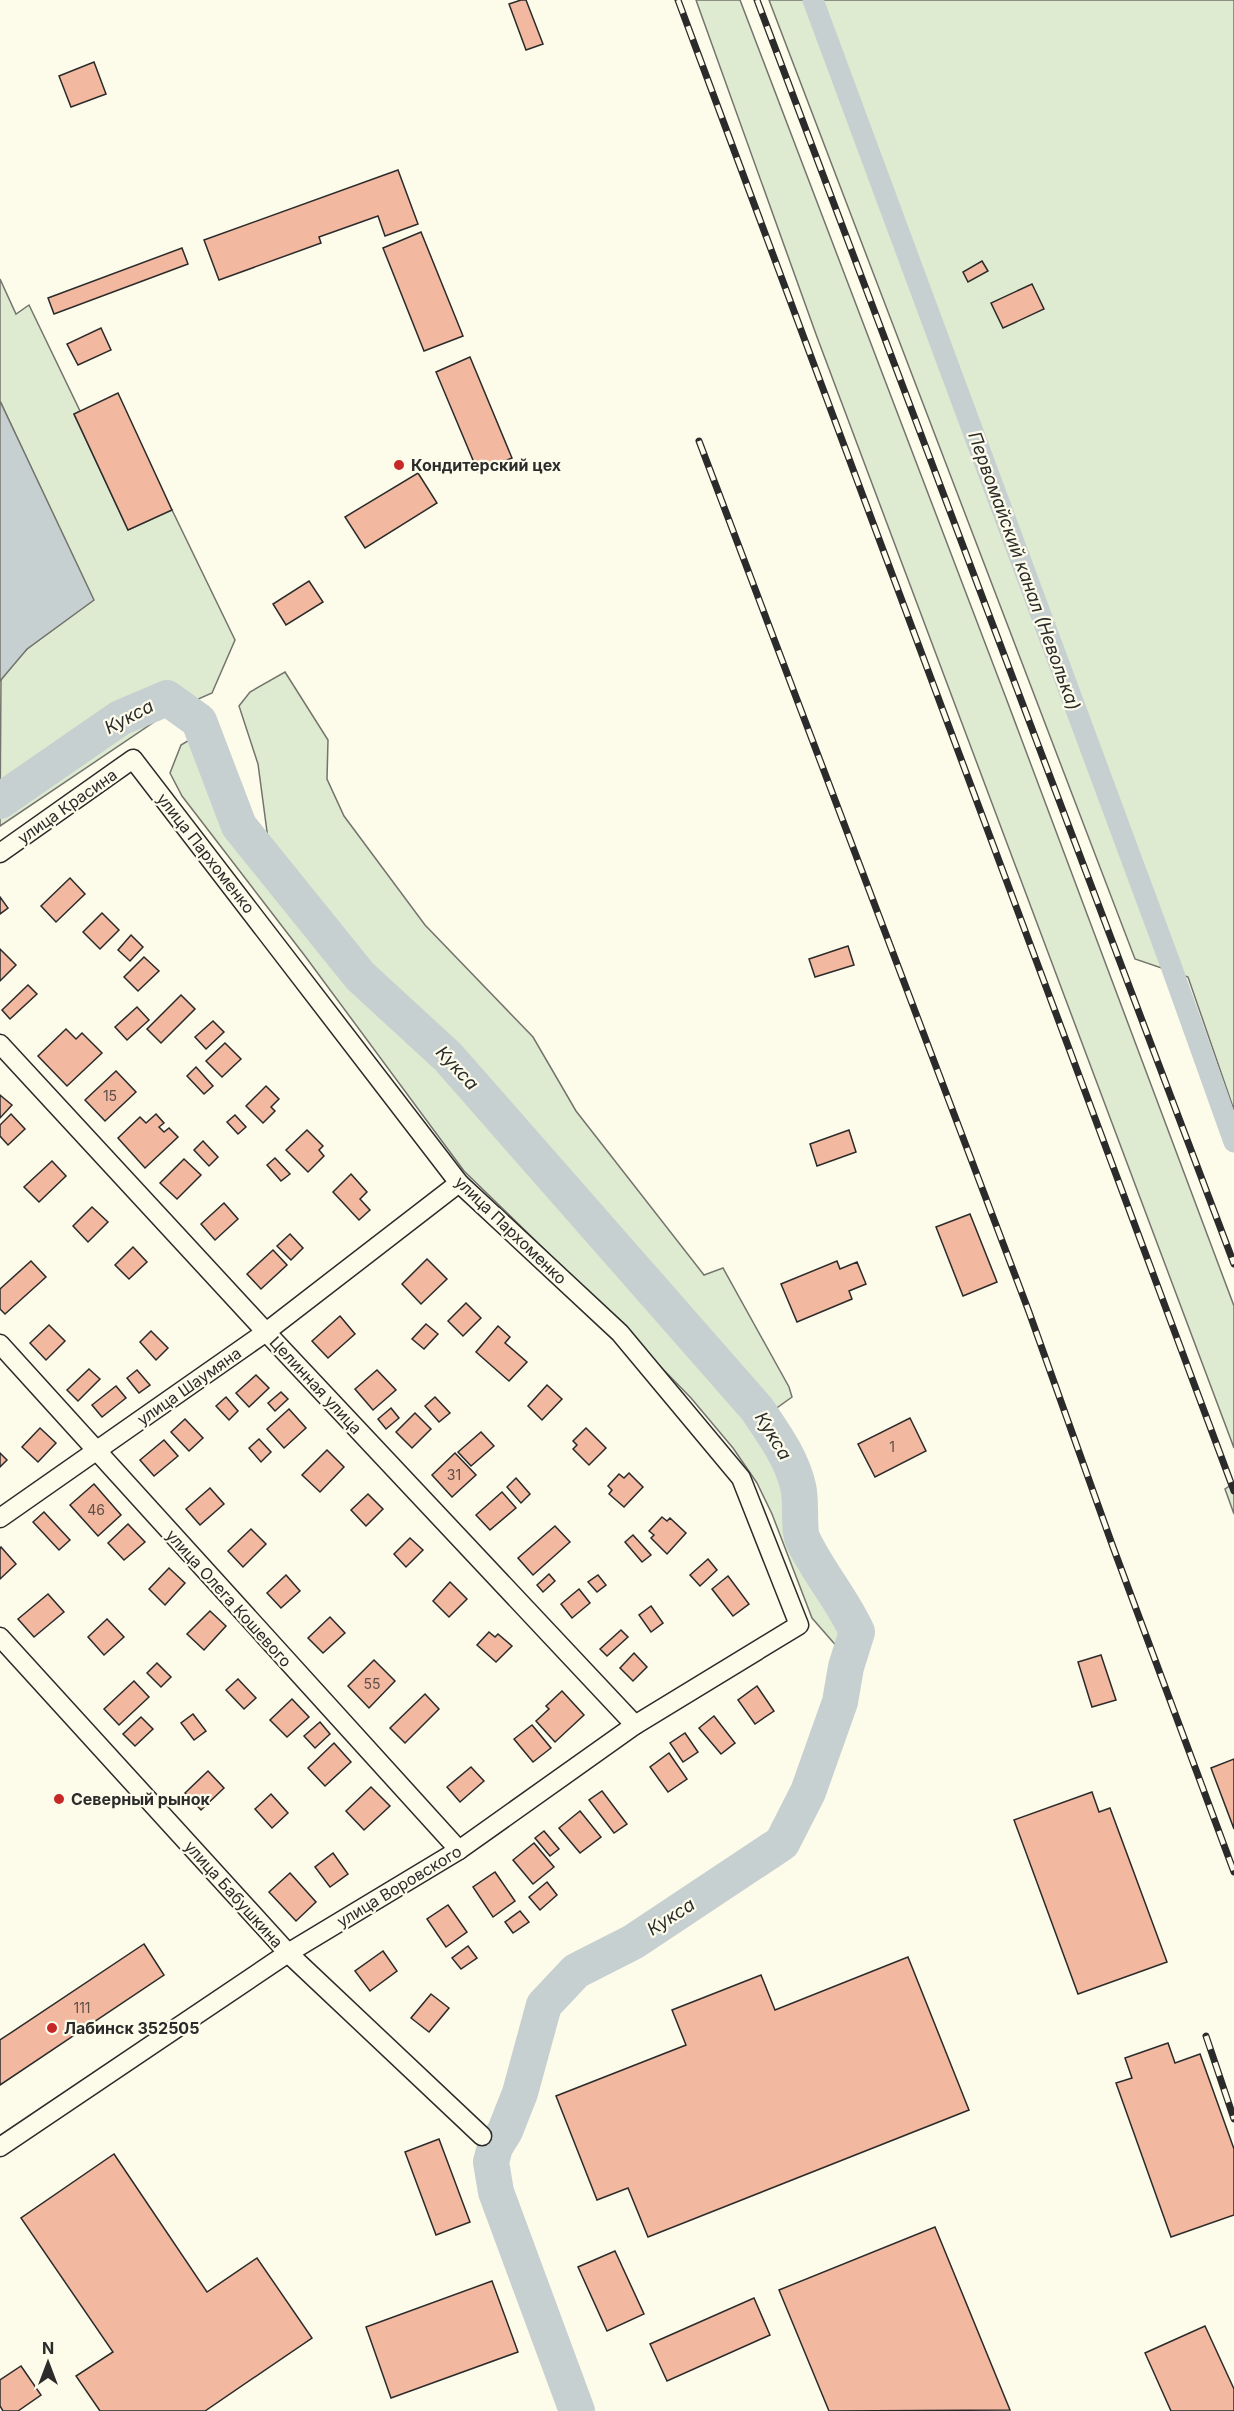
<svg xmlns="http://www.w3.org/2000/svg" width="1234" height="2411" font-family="Inter,sans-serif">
<rect width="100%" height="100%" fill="#fdfbea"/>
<g fill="#deebd1" stroke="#74746e" stroke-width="1.5">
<path d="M 696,0 L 740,0 L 1006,698 L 1234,1306 L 1234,1448 L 817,337 Z"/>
<path d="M 769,0 L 1234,0 L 1234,1110 L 1188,977 L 1135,959 Z"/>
<path d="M 0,279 L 16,314 L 29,305 L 80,411 L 74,414 L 128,530 L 172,510 L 235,640 L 212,693 L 169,712 L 0,826 L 1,677 L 27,649 L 93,600 L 0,401 Z"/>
<path d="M 285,672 L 328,740 L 327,779 L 344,816 L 425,925 L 533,1037 L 576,1111 L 704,1275 L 723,1268 L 789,1387 L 792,1397 L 771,1412 L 683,1312 L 537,1136 L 460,1057 L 368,970 L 268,839 L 258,764 L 239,706 L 250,692 Z"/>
<path d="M 194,737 L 237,836 L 368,995 L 452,1073 L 756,1423 L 790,1493 L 793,1537 L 848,1633 L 839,1649 L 812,1618 L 772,1514 L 757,1483 L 733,1448 L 691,1398 L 577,1281 L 464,1171 L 305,956 L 182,796 L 170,773 L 181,745 Z"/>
<path d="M 1234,1483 L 1234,1514 L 1225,1489 Z"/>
</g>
<path fill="#c7d0d0" stroke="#74746e" stroke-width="1.5" d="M 0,401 L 94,600 L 27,649 L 0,681 Z"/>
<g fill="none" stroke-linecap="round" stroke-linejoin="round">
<path stroke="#c7d0d0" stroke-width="21" d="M 813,0 L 1170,963 L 1234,1142"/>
<path stroke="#c7d0d0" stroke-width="36" d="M 0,801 L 120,718 L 167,698 L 199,721 L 239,826 L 360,976 L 448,1057 L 757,1409 C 773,1433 791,1457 798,1486 C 802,1501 798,1530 803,1540 C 818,1572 842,1599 857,1632 L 846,1667 L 840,1702 L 808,1792 L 782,1843 L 633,1942 L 576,1971 L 544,2005 L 520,2093 L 505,2131 L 495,2147 L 491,2162 L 496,2192 L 577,2411"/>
</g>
<g fill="#f2b8a0" stroke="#2b2b2b" stroke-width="1.5">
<path d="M 521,0 L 526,0 L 543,44 L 526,50 L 509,4 Z"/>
<path d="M 94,62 L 106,94 L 71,107 L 59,76 Z"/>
<path d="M 398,170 L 418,224 L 385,236 L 378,216 L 319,237 L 321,243 L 219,280 L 204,240 Z"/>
<path d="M 421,232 L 463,336 L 424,351 L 383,248 Z"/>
<path d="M 182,248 L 188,264 L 54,314 L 48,298 Z"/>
<path d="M 982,261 L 988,271 L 968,282 L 963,272 Z"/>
<path d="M 1032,284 L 1044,309 L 1003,328 L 991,303 Z"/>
<path d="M 101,328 L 111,350 L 78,365 L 67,344 Z"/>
<path d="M 470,357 L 512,458 L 478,472 L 436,372 Z"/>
<path d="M 118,393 L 172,510 L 128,530 L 74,414 Z"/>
<path d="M 418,473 L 437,503 L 365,548 L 345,517 Z"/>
<path d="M 309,581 L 323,602 L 286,625 L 273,604 Z"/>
<path d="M 70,878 L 85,894 L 56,922 L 41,906 Z"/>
<path d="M 0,897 L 8,908 L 0,914 Z"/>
<path d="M 102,913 L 119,930 L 100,949 L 83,932 Z"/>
<path d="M 131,935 L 143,947 L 130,961 L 118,950 Z"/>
<path d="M 848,946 L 854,965 L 815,977 L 809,959 Z"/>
<path d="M 0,949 L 16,965 L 0,981 Z"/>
<path d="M 144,957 L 159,971 L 138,991 L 124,977 Z"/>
<path d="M 28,985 L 37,994 L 10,1019 L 2,1010 Z"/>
<path d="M 181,995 L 195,1009 L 161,1043 L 147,1029 Z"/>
<path d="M 137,1007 L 149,1020 L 127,1040 L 115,1027 Z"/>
<path d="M 213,1021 L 224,1032 L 206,1049 L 195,1037 Z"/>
<path d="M 66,1029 L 76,1039 L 82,1033 L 102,1053 L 67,1086 L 38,1056 Z"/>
<path d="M 225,1043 L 241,1059 L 222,1077 L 206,1061 Z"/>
<path d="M 196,1067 L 213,1086 L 204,1094 L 187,1076 Z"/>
<path d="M 116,1071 L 136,1092 L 105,1121 L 85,1100 Z"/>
<path d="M 266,1086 L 279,1099 L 271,1107 L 275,1111 L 263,1123 L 246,1106 Z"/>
<path d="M 0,1095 L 12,1105 L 0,1118 Z"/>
<path d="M 11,1114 L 25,1129 L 8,1145 L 0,1136 L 0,1125 Z"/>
<path d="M 156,1114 L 164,1123 L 159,1127 L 164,1132 L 169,1128 L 178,1137 L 145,1168 L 118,1138 L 140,1117 L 146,1123 Z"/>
<path d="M 235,1115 L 246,1127 L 238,1134 L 227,1122 Z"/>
<path d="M 307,1130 L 323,1146 L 319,1150 L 324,1156 L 308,1172 L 286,1150 Z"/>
<path d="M 849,1130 L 856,1152 L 817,1166 L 810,1144 Z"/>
<path d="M 203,1141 L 218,1157 L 209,1166 L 194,1150 Z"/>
<path d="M 275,1158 L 290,1174 L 281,1181 L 267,1165 Z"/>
<path d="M 184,1159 L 201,1175 L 177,1199 L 160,1183 Z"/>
<path d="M 52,1161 L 66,1176 L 39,1202 L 24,1187 Z"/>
<path d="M 351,1174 L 367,1192 L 360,1199 L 370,1210 L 359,1220 L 333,1192 Z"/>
<path d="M 224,1203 L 238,1219 L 215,1240 L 201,1224 Z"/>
<path d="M 92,1207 L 108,1222 L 88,1242 L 73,1226 Z"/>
<path d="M 970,1214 L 997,1282 L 963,1296 L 936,1227 Z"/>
<path d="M 290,1234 L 303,1248 L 291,1260 L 277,1246 Z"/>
<path d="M 133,1247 L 147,1262 L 129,1279 L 115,1265 Z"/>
<path d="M 273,1250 L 287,1265 L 261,1289 L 247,1274 Z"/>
<path d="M 427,1259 L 447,1279 L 421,1304 L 402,1284 Z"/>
<path d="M 31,1261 L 46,1277 L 5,1314 L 0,1309 L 0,1289 Z"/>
<path d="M 837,1261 L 840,1269 L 857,1262 L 866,1284 L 849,1291 L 852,1299 L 797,1322 L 781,1284 Z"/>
<path d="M 466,1303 L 481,1318 L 463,1336 L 448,1321 Z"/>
<path d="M 340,1316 L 355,1334 L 328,1358 L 312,1341 Z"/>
<path d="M 426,1324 L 438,1334 L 424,1349 L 412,1339 Z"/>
<path d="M 49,1325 L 65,1341 L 46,1360 L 30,1343 Z"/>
<path d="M 498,1326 L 510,1337 L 505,1343 L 527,1362 L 509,1381 L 476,1352 Z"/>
<path d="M 151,1331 L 168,1348 L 156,1360 L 140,1342 Z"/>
<path d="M 89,1369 L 100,1379 L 78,1401 L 67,1390 Z"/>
<path d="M 137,1370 L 150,1385 L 139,1393 L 127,1378 Z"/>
<path d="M 377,1370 L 396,1390 L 373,1410 L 355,1389 Z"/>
<path d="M 256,1375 L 269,1388 L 249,1407 L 236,1393 Z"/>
<path d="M 547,1385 L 562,1399 L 542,1420 L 528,1406 Z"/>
<path d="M 116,1386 L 126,1398 L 102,1417 L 92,1405 Z"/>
<path d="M 281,1392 L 288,1399 L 275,1411 L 268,1403 Z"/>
<path d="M 226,1397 L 238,1411 L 229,1420 L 216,1406 Z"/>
<path d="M 435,1397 L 450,1413 L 439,1422 L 425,1406 Z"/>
<path d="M 391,1408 L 399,1418 L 386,1429 L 378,1419 Z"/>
<path d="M 289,1409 L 306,1428 L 284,1448 L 267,1429 Z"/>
<path d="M 415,1413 L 431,1429 L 412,1448 L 396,1432 Z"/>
<path d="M 910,1418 L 926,1451 L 875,1477 L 858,1444 Z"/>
<path d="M 185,1419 L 203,1438 L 189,1451 L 171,1432 Z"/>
<path d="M 40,1428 L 56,1443 L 38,1462 L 22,1447 Z"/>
<path d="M 586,1428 L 606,1448 L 589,1465 L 573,1449 L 577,1445 L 573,1441 Z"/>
<path d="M 481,1432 L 494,1446 L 471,1466 L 458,1452 Z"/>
<path d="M 259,1439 L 271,1452 L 261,1462 L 249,1448 Z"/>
<path d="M 164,1440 L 178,1456 L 154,1476 L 140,1460 Z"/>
<path d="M 327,1450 L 344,1467 L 320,1492 L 302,1475 Z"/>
<path d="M 0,1453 L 7,1460 L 0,1467 Z"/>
<path d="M 455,1453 L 476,1475 L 452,1497 L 432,1475 Z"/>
<path d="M 629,1473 L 643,1487 L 624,1507 L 609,1494 L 612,1490 L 608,1486 L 619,1474 L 624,1478 Z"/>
<path d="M 516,1478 L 530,1494 L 521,1503 L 507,1487 Z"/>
<path d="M 94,1484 L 121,1515 L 98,1536 L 70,1505 Z"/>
<path d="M 210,1488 L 224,1504 L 200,1525 L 186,1509 Z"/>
<path d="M 502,1492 L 516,1508 L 490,1530 L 476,1515 Z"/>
<path d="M 368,1494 L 383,1509 L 366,1526 L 351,1510 Z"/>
<path d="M 44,1512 L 70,1540 L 59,1550 L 33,1522 Z"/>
<path d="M 662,1517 L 667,1521 L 670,1518 L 686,1533 L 667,1554 L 651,1538 L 654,1535 L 649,1531 Z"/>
<path d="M 128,1524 L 145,1542 L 124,1560 L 108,1543 Z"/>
<path d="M 555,1526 L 570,1542 L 533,1575 L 518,1558 Z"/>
<path d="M 251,1529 L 266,1544 L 243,1567 L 228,1551 Z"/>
<path d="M 633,1535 L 651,1555 L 642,1562 L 625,1542 Z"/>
<path d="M 410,1538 L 423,1550 L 406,1567 L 394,1554 Z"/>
<path d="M 1,1547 L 16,1564 L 0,1579 L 0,1549 Z"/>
<path d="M 708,1559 L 717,1570 L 700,1586 L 690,1575 Z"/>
<path d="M 169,1568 L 185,1583 L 165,1605 L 149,1589 Z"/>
<path d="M 549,1574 L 555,1581 L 543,1592 L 537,1585 Z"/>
<path d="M 286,1575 L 300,1591 L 281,1608 L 267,1593 Z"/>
<path d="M 598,1575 L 606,1585 L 597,1592 L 588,1582 Z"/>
<path d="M 728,1576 L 749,1604 L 733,1616 L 712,1589 Z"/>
<path d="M 450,1582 L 467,1599 L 449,1617 L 433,1601 Z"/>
<path d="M 579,1589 L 590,1603 L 572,1618 L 561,1604 Z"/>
<path d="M 48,1594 L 64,1612 L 34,1637 L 18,1619 Z"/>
<path d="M 651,1606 L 663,1623 L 651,1632 L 639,1615 Z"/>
<path d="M 210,1611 L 226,1626 L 204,1650 L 187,1634 Z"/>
<path d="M 330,1617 L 345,1633 L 323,1653 L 308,1638 Z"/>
<path d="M 107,1619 L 124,1637 L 104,1655 L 88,1637 Z"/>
<path d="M 621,1630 L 628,1637 L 607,1656 L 600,1649 Z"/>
<path d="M 489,1632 L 495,1637 L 498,1634 L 512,1646 L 496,1662 L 477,1645 Z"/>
<path d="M 634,1653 L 647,1667 L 633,1681 L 620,1668 Z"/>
<path d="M 1101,1655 L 1116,1700 L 1092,1707 L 1078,1662 Z"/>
<path d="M 374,1660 L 395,1681 L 369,1708 L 348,1686 Z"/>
<path d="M 157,1663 L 171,1677 L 161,1687 L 147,1673 Z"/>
<path d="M 238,1679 L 256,1698 L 244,1709 L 226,1690 Z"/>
<path d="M 134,1681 L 149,1697 L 119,1725 L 104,1709 Z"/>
<path d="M 757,1686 L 774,1711 L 755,1724 L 738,1700 Z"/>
<path d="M 562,1691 L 584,1715 L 555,1742 L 536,1721 L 549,1709 L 546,1706 Z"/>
<path d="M 425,1694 L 439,1709 L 405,1743 L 390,1728 Z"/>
<path d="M 292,1699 L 309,1717 L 287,1737 L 270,1720 Z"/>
<path d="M 193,1714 L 206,1731 L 194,1740 L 181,1723 Z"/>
<path d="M 714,1716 L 735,1743 L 721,1754 L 699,1728 Z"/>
<path d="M 141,1717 L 153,1729 L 135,1746 L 123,1734 Z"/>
<path d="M 320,1722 L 330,1734 L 315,1748 L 304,1736 Z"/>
<path d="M 532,1725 L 551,1748 L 533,1762 L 514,1739 Z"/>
<path d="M 685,1733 L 698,1752 L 683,1762 L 670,1743 Z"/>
<path d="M 334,1743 L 351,1762 L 325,1786 L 308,1768 Z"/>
<path d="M 669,1753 L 687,1779 L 668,1792 L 650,1767 Z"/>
<path d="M 1234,1759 L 1234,1829 L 1211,1768 Z"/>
<path d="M 471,1767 L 484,1781 L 460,1802 L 447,1787 Z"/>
<path d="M 208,1771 L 224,1788 L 201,1810 L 185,1793 Z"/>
<path d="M 371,1787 L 390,1806 L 364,1830 L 346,1811 Z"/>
<path d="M 602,1791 L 627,1824 L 614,1833 L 589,1800 Z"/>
<path d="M 1092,1792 L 1099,1812 L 1110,1808 L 1167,1962 L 1078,1994 L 1014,1820 Z"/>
<path d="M 271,1794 L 288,1813 L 272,1828 L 255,1809 Z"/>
<path d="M 580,1811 L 601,1837 L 580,1853 L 559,1828 Z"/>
<path d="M 544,1831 L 559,1849 L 550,1856 L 535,1838 Z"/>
<path d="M 534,1843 L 554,1867 L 533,1884 L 513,1860 Z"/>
<path d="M 333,1853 L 348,1874 L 330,1887 L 315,1867 Z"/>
<path d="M 495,1872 L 515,1901 L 493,1917 L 473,1887 Z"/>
<path d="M 290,1873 L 316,1902 L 296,1921 L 269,1892 Z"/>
<path d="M 547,1882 L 557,1895 L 540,1910 L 529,1897 Z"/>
<path d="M 448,1905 L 467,1932 L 446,1947 L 427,1919 Z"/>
<path d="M 520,1911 L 529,1922 L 513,1933 L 505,1922 Z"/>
<path d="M 144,1944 L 164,1975 L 0,2085 L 0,2040 Z"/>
<path d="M 468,1946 L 477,1958 L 461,1969 L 452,1958 Z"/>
<path d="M 383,1951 L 397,1971 L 370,1991 L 355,1971 Z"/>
<path d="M 908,1957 L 969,2110 L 648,2237 L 628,2188 L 597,2200 L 556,2096 L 686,2045 L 672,2010 L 761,1975 L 775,2010 Z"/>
<path d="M 431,1994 L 449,2008 L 429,2032 L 411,2018 Z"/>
<path d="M 1168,2043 L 1175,2063 L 1200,2054 L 1234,2149 L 1234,2215 L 1171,2237 L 1116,2083 L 1132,2078 L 1125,2058 Z"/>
<path d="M 439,2139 L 470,2222 L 436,2235 L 405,2152 Z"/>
<path d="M 114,2154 L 207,2292 L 257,2258 L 312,2338 L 205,2411 L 100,2411 L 76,2376 L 113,2352 L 21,2218 Z"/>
<path d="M 935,2227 L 1010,2410 L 829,2411 L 779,2290 Z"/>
<path d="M 615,2251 L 644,2314 L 607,2331 L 578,2267 Z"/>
<path d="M 492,2281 L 518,2352 L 391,2398 L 366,2327 Z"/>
<path d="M 754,2298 L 770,2335 L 667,2381 L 650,2344 Z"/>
<path d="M 1205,2326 L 1234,2389 L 1234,2411 L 1171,2411 L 1145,2353 Z"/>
<path d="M 21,2366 L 41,2395 L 18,2411 L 3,2411 L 0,2406 L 0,2380 Z"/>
</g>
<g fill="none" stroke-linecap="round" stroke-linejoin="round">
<defs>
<g id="street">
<path d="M 0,853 L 133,759 L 459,1183 L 620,1333 L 741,1478 L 799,1625 L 635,1725 L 459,1850 L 288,1953 L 0,2147"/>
<path d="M 0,1044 L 266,1332 L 635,1725"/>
<path d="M 0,1344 L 459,1850"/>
<path d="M 0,1518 L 266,1332 L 459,1183"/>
<path d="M 0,1637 L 288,1953 L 482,2136"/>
</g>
</defs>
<use href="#street" stroke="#2b2b2b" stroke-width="21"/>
<use href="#street" stroke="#fdfbea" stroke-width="18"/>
<defs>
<g id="rail">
<path d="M 678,0 L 1234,1491"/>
<path d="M 757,0 L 1234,1264"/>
<path d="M 699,441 L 1029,1312 L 1113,1547 L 1234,1872"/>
<path d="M 1206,2036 L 1234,2119"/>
</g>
</defs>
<use href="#rail" stroke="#2b2b2b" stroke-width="7"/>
<use href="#rail" stroke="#fdfbea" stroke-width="4.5" stroke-dasharray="14" stroke-linecap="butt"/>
</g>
<g fill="#c62828" stroke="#fdfbea" stroke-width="2">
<circle cx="399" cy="465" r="6"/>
<circle cx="59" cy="1799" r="6"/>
<circle cx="52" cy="2028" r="6"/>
</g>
<g text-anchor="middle" stroke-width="4.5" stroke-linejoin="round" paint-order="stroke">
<g font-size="14" fill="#5d4e48">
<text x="110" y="1101">15</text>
<text x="892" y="1452">1</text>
<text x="454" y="1480">31</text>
<text x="96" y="1515">46</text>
<text x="372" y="1689">55</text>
<text x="82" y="2013">111</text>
</g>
<g font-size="16" font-weight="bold" fill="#2b2b2b" stroke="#fdfbea" text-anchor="start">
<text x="411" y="471">Кондитерский цех</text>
<text x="71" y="1805">Северный рынок</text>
<text x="64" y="2034">Лабинск 352505</text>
</g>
<g font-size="16" fill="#2b2b2b" stroke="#fdfbea">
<text transform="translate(67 806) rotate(-35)" y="6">улица Красина</text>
<text transform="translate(206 853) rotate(52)" y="6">улица Пархоменко</text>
<text transform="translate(511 1230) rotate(44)" y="6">улица Пархоменко</text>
<text transform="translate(316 1385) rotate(47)" y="6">Целинная улица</text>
<text transform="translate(189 1386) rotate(-35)" y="6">улица Шаумяна</text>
<text transform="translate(229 1598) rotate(48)" y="6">улица Олега Кошевого</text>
<text transform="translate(399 1886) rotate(-31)" y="6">улица Воровского</text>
<text transform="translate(234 1894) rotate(48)" y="6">улица Бабушкина</text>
</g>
<g font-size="18" font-style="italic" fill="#2b2b2b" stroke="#fdfbea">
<text transform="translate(1024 571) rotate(70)" y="6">Первомайский канал (Неволька)</text>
<text transform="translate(129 717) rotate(-28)" y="6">Кукса</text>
<text transform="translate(457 1068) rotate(47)" y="6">Кукса</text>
<text transform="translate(773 1436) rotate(59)" y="6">Кукса</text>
<text transform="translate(671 1917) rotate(-33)" y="6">Кукса</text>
</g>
</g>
<g transform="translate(48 2363)" stroke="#fdfbea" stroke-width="4.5" paint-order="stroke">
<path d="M0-4.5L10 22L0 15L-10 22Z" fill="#2b2b2b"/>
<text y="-9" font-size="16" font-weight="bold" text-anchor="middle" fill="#2b2b2b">N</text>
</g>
</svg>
